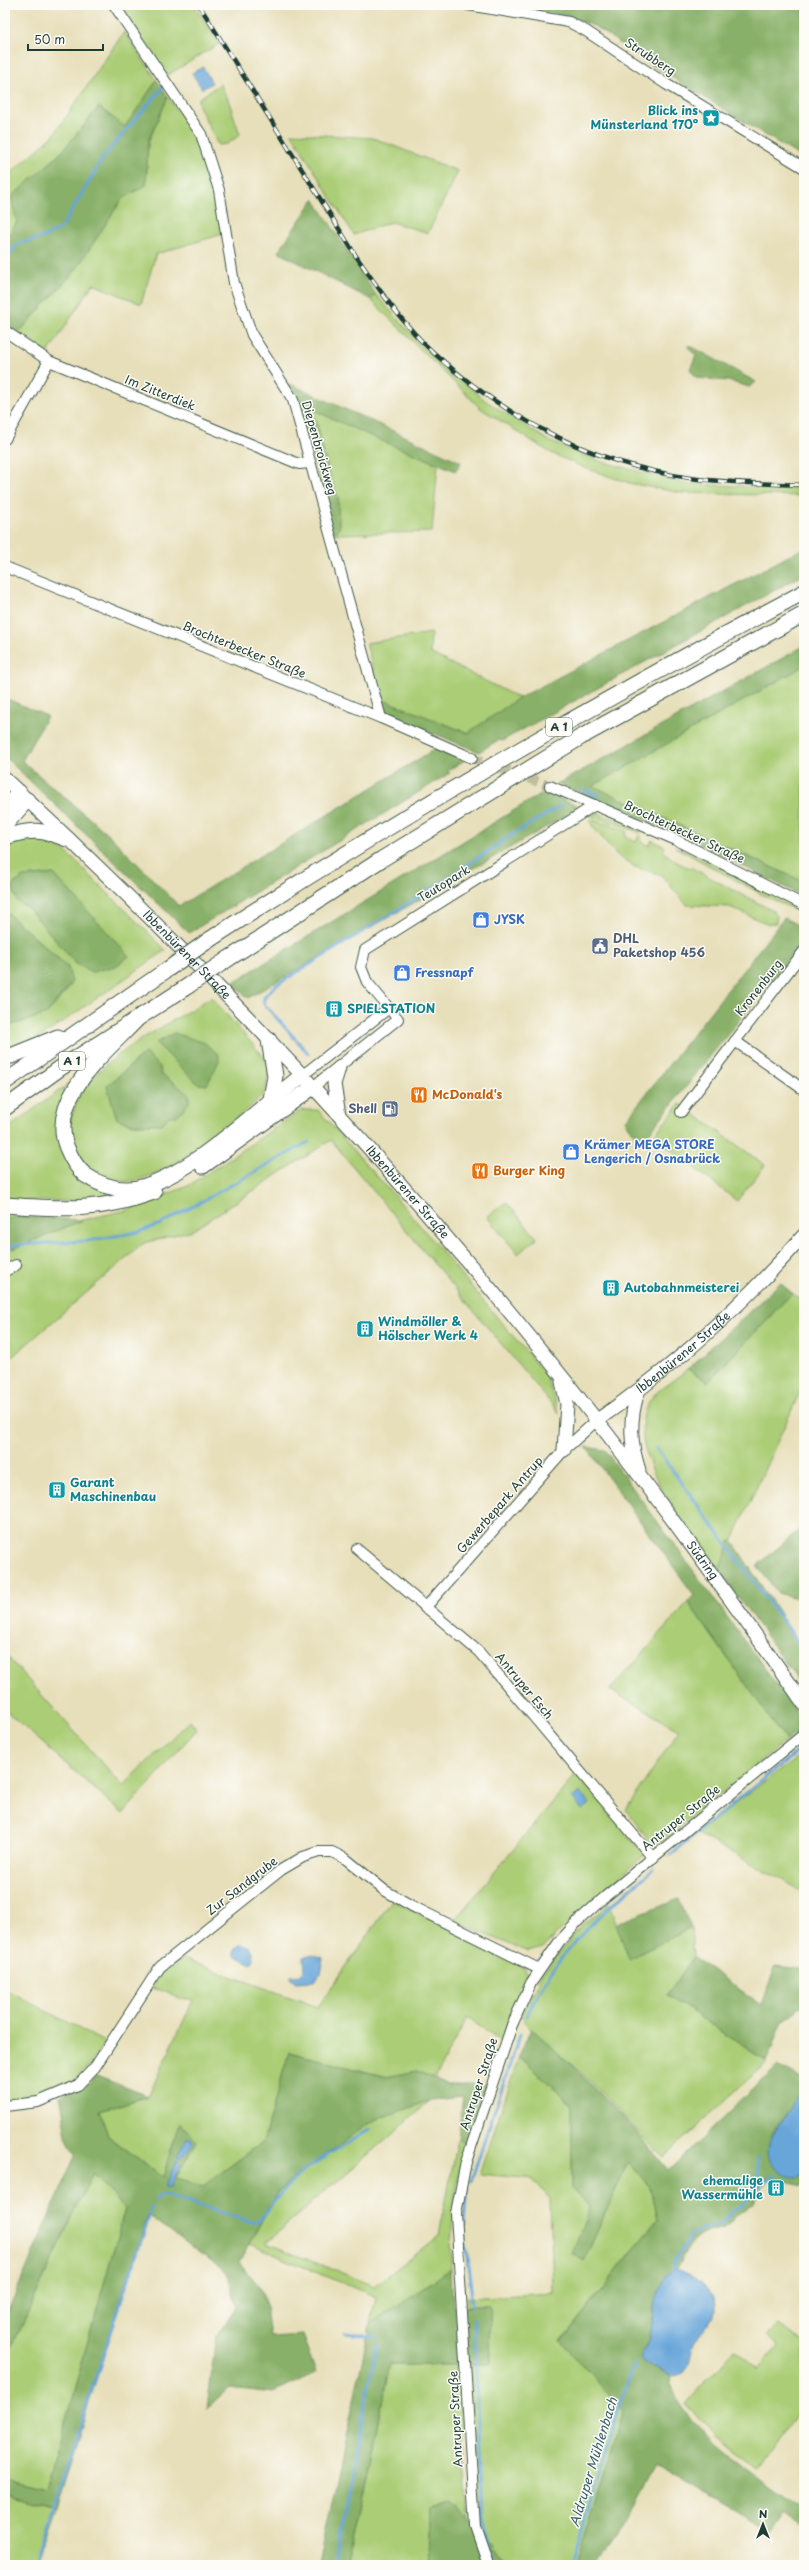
<svg xmlns="http://www.w3.org/2000/svg" width="809" height="2570" font-family="'Playpen Sans',sans-serif">
<rect width="100%" height="100%" fill="#fdfcf7"/>
<filter id="ink" filterUnits="userSpaceOnUse"><feTurbulence type="fractalNoise" baseFrequency=".025" numOctaves="2"/><feDisplacementMap in="SourceGraphic" scale="8" xChannelSelector="R" yChannelSelector="G"/><feConvolveMatrix kernelMatrix="1 2 1 2 8 2 1 2 1" color-interpolation-filters="sRGB"/></filter>
<filter id="wash" filterUnits="userSpaceOnUse"><feTurbulence type="fractalNoise" baseFrequency=".012" numOctaves="4" result="noise"/><feDisplacementMap in="SourceGraphic" scale="16" xChannelSelector="R" yChannelSelector="G"/><feGaussianBlur stdDeviation="0.9" result="paint"/><feColorMatrix in="noise" values="0 0 0 0 0 0 0 0 0 0 0 0 0 0 0 0 0 1.4 0 .05"/><feComposite in="paint" operator="in"/></filter>
<g filter="url(#wash)">
<rect width="100%" height="100%" fill="#e7dfba"/>
<g fill="#abcd76" stroke="#658555" fill-rule="evenodd">
<path d="M 119,5 L 194,5 L 219,44 L 166,76 Z"/>
<path d="M 124,32 L 157,80 L 125,127 L 99,107 L 61,153 L 5,240 L 5,178 L 53,136 Z"/>
<path d="M 220,84 L 228,99 L 240,135 L 227,144 L 218,145 L 199,106 L 198,99 Z"/>
<path d="M 168,97 L 194,136 L 214,191 L 223,234 L 156,254 L 141,304 L 93,284 L 48,353 L 18,333 L 75,271 L 122,199 L 146,185 L 148,143 Z"/>
<path d="M 291,133 L 373,138 L 458,171 L 428,233 L 391,222 L 354,235 Z"/>
<path d="M 376,295 L 427,351 L 486,401 L 551,442 L 600,461 L 685,484 L 804,488 L 804,496 L 681,493 L 629,483 L 585,468 L 551,453 L 480,408 L 370,299 Z"/>
<path d="M 300,407 L 309,408 L 438,464 L 432,532 L 336,534 L 339,528 L 338,497 L 307,414 L 303,416 Z"/>
<path d="M 431,633 L 430,653 L 519,698 L 468,733 L 381,699 L 366,643 Z"/>
<path d="M 804,666 L 804,882 L 592,786 Z"/>
<path d="M 594,812 L 627,823 L 642,833 L 589,815 Z"/>
<path d="M 590,819 L 627,831 L 625,836 L 636,842 L 639,835 L 642,837 L 641,842 L 649,846 L 652,840 L 665,847 L 663,851 C 671,858 682,867 692,868 L 773,911 L 777,916 L 776,923 L 767,924 L 730,907 L 687,905 L 661,875 L 635,867 L 617,855 L 592,826 Z"/>
<path d="M 30,839 L 51,843 L 66,852 L 166,950 L 44,1035 L 18,1046 L 5,1049 L 5,1027 L 47,1014 L 71,985 L 68,967 L 5,911 L 5,845 ZM 54,874 L 76,964 L 30,910 L 17,901 L 12,886 L 23,877 Z"/>
<path d="M 675,847 L 687,851 L 804,910 L 804,914 L 763,895 Z"/>
<path d="M 211,997 L 264,1057 L 269,1068 L 266,1092 C 245,1113 221,1132 196,1149 C 157,1177 106,1205 76,1149 C 65,1129 73,1104 85,1087 C 112,1050 176,1021 211,997 ZM 145,1053 L 160,1067 L 162,1124 L 134,1124 L 117,1119 L 107,1086 Z"/>
<path d="M 74,1080 L 67,1157 L 129,1193 L 111,1202 L 5,1200 L 5,1130 Z"/>
<path d="M 680,1104 L 765,1165 L 737,1201 L 653,1136 Z"/>
<path d="M 302,1110 L 318,1110 L 406,1209 L 545,1374 L 559,1413 L 331,1140 L 193,1230 L 144,1243 L 5,1363 L 5,1242 L 13,1249 L 83,1220 L 127,1210 L 188,1186 Z"/>
<path d="M 506,1202 L 537,1238 L 518,1254 L 487,1217 Z"/>
<path d="M 792,1293 L 804,1302 L 804,1383 L 719,1570 C 690,1532 619,1450 650,1400 C 656,1390 679,1377 688,1369 L 708,1382 Z"/>
<path d="M 688,1602 L 786,1741 L 654,1847 L 626,1810 L 679,1730 L 610,1690 Z"/>
<path d="M 5,1654 L 123,1786 L 190,1720 L 197,1729 L 123,1814 L 5,1710 Z"/>
<path d="M 800,1755 L 804,1761 L 804,1892 L 696,1833 Z"/>
<path d="M 576,1774 L 645,1855 L 575,1916 L 543,1948 L 528,1952 L 454,1921 Z"/>
<path d="M 392,1900 L 521,1965 L 527,1975 L 502,2041 L 467,2018 L 434,2079 L 417,2071 L 387,2077 L 289,2052 L 263,2142 L 203,2186 L 175,2179 L 197,2141 L 179,2124 L 163,2177 L 108,2136 L 100,2111 L 148,2096 L 193,2001 L 151,1988 L 163,1970 L 183,1959 L 318,2007 Z"/>
<path d="M 609,1904 L 629,1958 L 691,1928 L 693,1957 L 667,1995 L 767,2062 L 664,2157 C 636,2133 614,2103 587,2078 C 565,2058 540,2040 521,2017 L 542,1973 L 581,1926 Z"/>
<path d="M 5,1989 L 104,2042 C 96,2055 87,2072 74,2081 C 56,2093 26,2098 5,2100 Z"/>
<path d="M 519,2056 L 572,2105 L 572,2187 L 590,2207 L 573,2253 L 584,2261 L 628,2161 L 650,2187 L 657,2220 L 561,2341 L 624,2411 L 576,2565 L 509,2565 L 493,2541 L 481,2530 L 470,2364 L 491,2363 L 489,2306 L 467,2306 L 467,2298 L 553,2293 L 550,2199 L 533,2179 L 480,2174 Z"/>
<path d="M 431,2100 L 266,2243 L 375,2286 L 439,2235 L 458,2139 L 467,2143 C 454,2190 451,2220 451,2269 L 370,2324 L 376,2297 L 249,2244 L 278,2191 L 368,2122 Z"/>
<path d="M 93,2173 L 125,2209 L 46,2490 L 5,2480 L 5,2361 Z"/>
<path d="M 777,2324 L 804,2342 L 804,2403 L 759,2470 L 728,2445 L 685,2405 L 735,2349 L 759,2369 L 778,2346 L 767,2335 Z"/>
<path d="M 390,2364 L 457,2364 L 468,2520 L 452,2503 L 431,2508 L 427,2565 L 348,2565 Z"/>
<path d="M 5,2494 L 56,2508 L 35,2565 L 5,2565 Z"/>
</g>
<g fill="#88b067" stroke="#54764e">
<path d="M 500,5 L 804,5 L 804,159 L 646,61 L 596,27 L 572,17 Z"/>
<path d="M 157,80 L 168,97 L 148,141 L 146,185 L 122,199 L 75,271 L 18,333 L 5,324 L 5,240 L 17,222 L 11,197 L 61,153 L 99,107 L 125,127 Z"/>
<path d="M 314,199 L 376,295 L 370,299 L 278,252 Z"/>
<path d="M 689,345 L 756,382 L 749,387 L 728,381 L 697,378 L 690,369 L 696,356 L 688,347 Z"/>
<path d="M 288,383 L 461,462 L 456,471 L 377,439 L 309,408 L 298,407 Z"/>
<path d="M 307,414 L 316,419 L 332,487 L 338,497 L 339,528 L 333,535 L 302,417 Z"/>
<path d="M 804,548 L 804,574 L 502,741 L 498,740 L 479,752 L 385,713 L 381,699 L 468,733 L 519,698 Z"/>
<path d="M 804,646 L 804,666 L 593,786 L 804,882 L 802,896 L 690,839 L 558,784 Z"/>
<path d="M 5,698 L 47,716 L 22,761 L 109,835 L 179,906 L 435,749 L 465,760 L 447,771 L 450,773 L 189,933 L 5,757 Z"/>
<path d="M 544,792 L 581,807 L 248,998 L 232,983 Z"/>
<path d="M 54,874 L 129,956 L 116,966 L 92,972 L 76,964 L 30,910 L 17,901 L 12,885 L 23,877 Z"/>
<path d="M 5,911 L 68,968 L 72,982 L 47,1014 L 5,1027 Z"/>
<path d="M 784,918 L 804,928 L 804,939 L 641,1143 L 625,1121 Z"/>
<path d="M 174,1033 L 205,1043 L 219,1055 L 219,1061 L 207,1085 L 198,1084 L 156,1043 Z"/>
<path d="M 145,1053 L 160,1067 L 161,1074 L 189,1094 L 189,1103 L 177,1116 L 169,1116 L 162,1124 L 134,1124 L 117,1119 L 107,1086 Z"/>
<path d="M 5,1216 L 83,1220 L 13,1249 L 5,1242 Z"/>
<path d="M 780,1283 L 792,1293 L 708,1382 L 688,1369 Z"/>
<path d="M 586,1447 L 605,1450 L 804,1722 L 804,1728 L 786,1741 L 688,1602 L 694,1595 Z"/>
<path d="M 804,1521 L 804,1600 L 778,1593 L 757,1566 L 802,1527 Z"/>
<path d="M 731,1539 L 804,1651 L 804,1689 L 719,1570 Z"/>
<path d="M 679,1899 L 691,1928 L 629,1959 L 616,1924 Z"/>
<path d="M 693,1957 L 762,2005 L 775,1967 L 804,1970 L 804,2006 L 783,2021 L 767,2062 L 667,1995 Z"/>
<path d="M 531,2028 C 580,2072 627,2118 668,2170 L 778,2066 L 804,2080 L 804,2094 C 794,2098 793,2106 786,2115 C 782,2121 775,2127 772,2135 C 761,2156 776,2177 798,2178 L 804,2173 L 804,2186 L 766,2178 L 752,2205 L 736,2215 L 724,2228 L 703,2233 L 689,2245 L 676,2269 C 655,2276 653,2323 649,2341 C 648,2347 643,2351 640,2357 L 644,2363 L 671,2376 C 663,2416 773,2487 804,2509 L 804,2526 L 782,2510 L 769,2532 L 654,2464 L 609,2547 L 593,2565 L 576,2565 L 624,2411 L 561,2342 L 657,2220 L 650,2187 L 628,2162 L 584,2261 L 572,2253 L 590,2207 L 572,2187 L 572,2105 L 519,2056 Z"/>
<path d="M 289,2052 L 386,2077 L 417,2071 L 448,2085 L 487,2085 L 467,2143 L 458,2139 L 463,2097 L 431,2100 L 368,2123 L 278,2191 L 239,2262 L 264,2292 L 270,2337 L 302,2335 L 316,2373 L 274,2393 L 230,2388 L 207,2409 L 216,2336 L 237,2307 L 227,2272 L 148,2215 L 56,2508 L 5,2494 L 5,2480 L 46,2490 L 125,2209 L 93,2173 L 5,2361 L 5,2318 L 76,2154 L 69,2146 L 60,2095 L 90,2082 L 94,2075 L 148,2096 L 100,2111 L 108,2136 L 163,2177 L 179,2123 L 197,2141 L 175,2179 L 203,2186 L 263,2142 Z"/>
<path d="M 451,2269 L 453,2307 L 489,2306 L 491,2364 L 390,2364 L 348,2565 L 319,2565 L 370,2324 Z"/>
<path d="M 452,2503 L 493,2541 L 509,2565 L 427,2565 L 431,2508 Z"/>
</g>
<g fill="#67a6d9" stroke="#437286">
<path d="M 203,67 L 212,83 L 202,89 L 192,73 Z"/>
<path d="M 580,1792 L 590,1804 L 582,1810 L 572,1798 Z"/>
<path d="M 240,1944 C 250,1946 254,1950 254,1960 L 251,1964 L 234,1955 L 234,1950 Z"/>
<path d="M 312,1954 L 323,1958 L 320,1974 L 315,1981 L 296,1982 L 291,1979 L 291,1976 L 301,1975 L 305,1971 L 304,1957 Z"/>
<path d="M 804,2094 L 804,2173 L 798,2178 C 788,2178 784,2176 776,2169 C 758,2151 775,2131 786,2115 C 793,2106 794,2098 804,2094 Z"/>
<path d="M 187,2138 L 192,2140 L 193,2143 L 181,2159 L 177,2156 Z"/>
<path d="M 177,2161 L 181,2164 L 171,2187 L 165,2187 Z"/>
<path d="M 676,2269 C 694,2274 723,2294 713,2317 C 708,2327 700,2332 695,2342 C 688,2355 693,2376 671,2376 L 644,2363 L 640,2357 C 643,2351 648,2347 649,2341 C 654,2324 654,2276 676,2269 Z"/>
</g>
<g fill="none" stroke-linecap="round" stroke-linejoin="round">
<g stroke="#67a6d9" stroke-width="3">
<path d="M 5,259 L 18,244 L 47,236 L 62,227 L 104,156 L 164,86"/>
<path d="M 583,792 L 585,790 L 599,796"/>
<path d="M 308,1053 L 264,1004 L 264,997 L 275,986 L 446,880 L 510,836 L 561,806"/>
<path d="M 5,1251 L 14,1245 L 87,1241 L 138,1232 L 161,1224 L 309,1142"/>
<path d="M 656,1448 L 804,1650"/>
<path d="M 670,1855 L 800,1749"/>
<path d="M 527,2015 C 555,1952 602,1912 654,1869"/>
<path d="M 758,2158 L 757,2180 L 762,2186"/>
<path d="M 471,2181 L 520,2034"/>
<path d="M 468,2188 L 464,2232 L 473,2306"/>
<path d="M 760,2188 L 773,2175"/>
<path d="M 155,2201 L 158,2197 L 166,2195 L 252,2222 L 258,2222 L 284,2189 L 310,2166 L 369,2129"/>
<path d="M 673,2273 L 673,2264 L 691,2235 L 704,2228 L 719,2225 L 733,2210 L 742,2206 L 749,2197"/>
<path d="M 474,2319 L 483,2518 L 491,2550 L 498,2565"/>
<path d="M 345,2333 L 377,2336"/>
<path d="M 34,2565 L 152,2208"/>
<path d="M 335,2565 L 377,2344"/>
<path d="M 572,2565 L 628,2378 L 635,2365"/>
</g>
</g>
</g>
<g filter="url(#ink)">
<g fill="none" stroke-linecap="round" stroke-linejoin="round">
<path stroke="#bfbf9f" stroke-width="10" stroke-dasharray="10 5" stroke-linecap="butt" d="M 472,758 L 550,786"/>
<defs>
<g id="minor">
<path d="M 114,5 L 201,134 L 219,190 L 234,283 L 252,335 L 293,400 L 381,718"/>
<path d="M 468,5 L 569,22 L 586,31 L 666,84 L 804,168"/>
<path d="M 5,331 L 49,361 L 299,464 L 310,463"/>
<path d="M 5,439 L 49,361"/>
<path d="M 5,567 L 381,718 L 472,758"/>
<path d="M 550,786 L 676,840 L 804,905"/>
<path d="M 735,1041 L 804,1090"/>
<path d="M 303,1075 L 389,1008"/>
<path d="M 313,1087 L 398,1019 L 367,982 L 361,967 L 365,950 L 595,805"/>
<path d="M 681,1112 L 804,951"/>
<path d="M 5,1271 L 16,1265"/>
<path d="M 357,1549 L 479,1652 L 653,1858"/>
<path d="M 425,1608 L 564,1450 L 596,1421"/>
<path d="M 5,2106 L 38,2102 L 78,2085 L 95,2067 L 160,1967 L 281,1870 L 303,1857 L 319,1852 L 332,1852 L 346,1859 L 384,1890 L 412,1906 L 539,1969"/>
<path d="M 488,2565 L 475,2527 L 456,2213 L 466,2162 L 512,2025 L 531,1983 L 559,1942 L 579,1920 L 606,1896 L 804,1734"/>
</g>
<g id="major">
<path id="s1" d="M 5,779 C 237,993 451,1228 642,1479 C 698,1553 751,1628 804,1704"/>
<path d="M 339,1068 L 334,1084 L 339,1115"/>
<path d="M 562,1382 L 567,1404 L 564,1450"/>
<path d="M 638,1392 C 629,1420 630,1443 639,1470"/>
<path id="s2" d="M 596,1421 C 674,1367 742,1306 804,1235"/>
</g>
<g id="highway">
<path d="M 5,809 L 19,792"/>
<path d="M 5,825 L 27,800"/>
<path d="M 5,837 C 31,829 42,829 67,839"/>
<path d="M 209,940 C 402,815 601,700 804,592"/>
<path d="M 228,959 L 382,859 L 581,737 L 804,614"/>
<path d="M 140,1016 C 110,1049 46,1097 67,1148 C 71,1158 77,1168 85,1175 C 103,1187 124,1193 145,1186 C 200,1168 256,1110 303,1075"/>
<path d="M 269,1040 L 275,1076 L 271,1099"/>
<path d="M 5,1056 L 11,1056 L 58,1037"/>
<path d="M 5,1082 L 168,969"/>
<path d="M 5,1108 L 59,1069 L 188,986"/>
<path d="M 203,1166 L 313,1087"/>
<path d="M 5,1205 C 62,1209 99,1212 154,1192"/>
</g>
</defs>
<use href="#minor" stroke="#3d5548" stroke-width="12"/>
<use href="#major" stroke="#3d5548" stroke-width="15"/>
<use href="#highway" stroke="#3d5548" stroke-width="17"/>
<use href="#minor" stroke="#fff" stroke-width="10"/>
<use href="#major" stroke="#fff" stroke-width="13"/>
<use href="#highway" stroke="#fff" stroke-width="15"/>
<defs>
<path id="rail" d="M 199,5 L 356,256 C 380,291 404,326 435,354 C 507,419 594,464 690,478 C 728,483 766,484 804,485"/>
</defs>
<use href="#rail" stroke="#1f3d34" stroke-width="4.5"/>
<use href="#rail" stroke="#fdfcf7" stroke-width="3" stroke-dasharray="9" stroke-linecap="butt"/>
<defs>
<g id="highway-bridge">
<path d="M 168,969 L 209,940"/>
<path d="M 188,986 L 228,959"/>
</g>
</defs>
<use href="#highway-bridge" stroke="#3d5548" stroke-width="17" stroke-linecap="butt"/>
<use href="#highway-bridge" stroke="#fff" stroke-width="15"/>
</g>
</g>
<defs>
<symbol id="sight-square" viewBox="-11 -11 22 22"><rect x="-9" y="-9" width="18" height="18" rx="4" fill="#0f9aa8" stroke="#fdfcf7"/><path d="M0-6L1.8-2.2L6-1.7L2.9 1.2L3.7 5.4L0 3.3L-3.7 5.4L-2.9 1.2L-6-1.7L-1.8-2.2Z" fill="#fff"/></symbol>
<symbol id="shop-square" viewBox="-11 -11 22 22"><rect x="-9" y="-9" width="18" height="18" rx="4" fill="#3f7fe0" stroke="#fdfcf7"/><path d="M-5-2.5h2.3a2.7 3.5 0 0 1 5.4 0H5L5.5 6h-11ZM-1.5-2.5h3a1.5 2.3 0 0 0-3 0Z" fill="#fff"/></symbol>
<symbol id="civic-square" viewBox="-11 -11 22 22"><rect x="-9" y="-9" width="18" height="18" rx="4" fill="#5c6f8a" stroke="#fdfcf7"/><path d="M-.6-6.5H3V-4.5H.6V-3L4-1V1h2V6H-6V1h2V-1L-.6-3ZM-1.2 2.5V6h2.4V2.5Z" fill="#fff"/></symbol>
<symbol id="building-square" viewBox="-11 -11 22 22"><rect x="-9" y="-9" width="18" height="18" rx="4" fill="#0f9aa8" stroke="#fdfcf7"/><path d="M-4-6H4V6H1V3H-1V6H-4ZM-2.5-4.3h1.7v1.8h-1.7ZM.8-4.3h1.7v1.8H.8ZM-2.5-1h1.7V.8h-1.7ZM.8-1h1.7V.8H.8Z" fill="#fff"/></symbol>
<symbol id="restaurant-square" viewBox="-11 -11 22 22"><rect x="-9" y="-9" width="18" height="18" rx="4" fill="#e8710a" stroke="#fdfcf7"/><path d="M-5-6h1v4h1v-4h1v4h1v-4h1v5L-1.5 .5V6h-2V.5L-5-1ZM5-6V6H3V1.5H1.5Q1.5-4 5-6Z" fill="#fff"/></symbol>
<symbol id="fuel-square" viewBox="-11 -11 22 22"><rect x="-9" y="-9" width="18" height="18" rx="4" fill="#5c6f8a" stroke="#fdfcf7"/><path d="M-5.5-6h7V0h2V4h1.3V-2.5L3-4.5l.8-.8L6-3V5H2.5V1h-1V6h-7ZM-4.2-4.7v3.2H.2V-4.7Z" fill="#fff"/></symbol>
</defs>
<g fill-rule="evenodd">
<use href="#sight-square" x="701" y="108" width="20" height="20"/>
<use href="#shop-square" x="471" y="910" width="20" height="20"/>
<use href="#civic-square" x="590" y="936" width="20" height="20"/>
<use href="#shop-square" x="392" y="963" width="20" height="20"/>
<use href="#building-square" x="324" y="999" width="20" height="20"/>
<use href="#restaurant-square" x="409" y="1085" width="20" height="20"/>
<use href="#fuel-square" x="380" y="1099" width="20" height="20"/>
<use href="#shop-square" x="561" y="1142" width="20" height="20"/>
<use href="#restaurant-square" x="470" y="1161" width="20" height="20"/>
<use href="#building-square" x="601" y="1278" width="20" height="20"/>
<use href="#building-square" x="355" y="1319" width="20" height="20"/>
<use href="#building-square" x="47" y="1480" width="20" height="20"/>
<use href="#building-square" x="766" y="2178" width="20" height="20"/>
</g>
<g text-anchor="middle" stroke-width="3" stroke-linejoin="round" paint-order="stroke">
<g fill="#fdfcf7" stroke="#62766e" stroke-width="1">
<rect x="546" y="718" width="26" height="18" rx="3"/>
<rect x="59" y="1052" width="26" height="18" rx="3"/>
</g>
<g font-size="11" font-weight="bold" fill="#1f3d34">
<text x="559" y="731">A 1</text>
<text x="72" y="1065">A 1</text>
</g>
<g font-size="12" fill="#1f3d34" stroke="#fdfcf7">
<text transform="translate(650 57) rotate(33)" y="4">Strubberg</text>
<text transform="translate(160 393) rotate(22)" y="4">Im Zitterdiek</text>
<text transform="translate(319 448) rotate(74)" y="4">Diepenbroickweg</text>
<text transform="translate(244 650) rotate(22)" y="4">Brochterbecker Straße</text>
<text transform="translate(684 832) rotate(25)" y="4">Brochterbecker Straße</text>
<text transform="translate(444 884) rotate(-32)" y="4">Teutopark</text>
<text dy="4" stroke="none"><textPath href="#s1" startOffset="253">Ibbenbürener Straße</textPath></text>
<text transform="translate(759 988) rotate(-52)" y="4">Kronenburg</text>
<text dy="4" stroke="none"><textPath href="#s1" startOffset="577">Ibbenbürener Straße</textPath></text>
<text dy="4" stroke="none"><textPath href="#s2" startOffset="111">Ibbenbürener Straße</textPath></text>
<text transform="translate(500 1505) rotate(-49)" y="4">Gewerbepark Antrup</text>
<text dy="4" stroke="none"><textPath href="#s1" startOffset="1049">Südring</textPath></text>
<text transform="translate(524 1686) rotate(50)" y="4">Antruper Esch</text>
<text transform="translate(681 1818) rotate(-39)" y="4">Antruper Straße</text>
<text transform="translate(242 1886) rotate(-38)" y="4">Zur Sandgrube</text>
<text transform="translate(479 2084) rotate(-72)" y="4">Antruper Straße</text>
<text transform="translate(456 2419) rotate(-93)" y="4">Antruper Straße</text>
</g>
<g font-size="12" font-weight="bold" fill="#0d838f" stroke="#fdfcf7" text-anchor="start">
<text x="698" y="115" text-anchor="end">Blick ins<tspan x="698" dy="14">Münsterland 170°</tspan></text>
<text x="347" y="1013">SPIELSTATION</text>
<text x="624" y="1292">Autobahnmeisterei</text>
<text x="378" y="1326">Windmöller &amp;<tspan x="378" dy="14">Hölscher Werk 4</tspan></text>
<text x="70" y="1487">Garant<tspan x="70" dy="14">Maschinenbau</tspan></text>
<text x="763" y="2185" text-anchor="end">ehemalige<tspan x="763" dy="14">Wassermühle</tspan></text>
</g>
<g font-size="12" font-weight="bold" fill="#366cbe" stroke="#fdfcf7" text-anchor="start">
<text x="494" y="924">JYSK</text>
<text x="415" y="977">Fressnapf</text>
<text x="584" y="1149">Krämer MEGA STORE<tspan x="584" dy="14">Lengerich / Osnabrück</tspan></text>
</g>
<g font-size="12" font-weight="bold" fill="#4e5e75" stroke="#fdfcf7" text-anchor="start">
<text x="613" y="943">DHL<tspan x="613" dy="14">Paketshop 456</tspan></text>
<text x="377" y="1113" text-anchor="end">Shell</text>
</g>
<g font-size="12" font-weight="bold" fill="#c56008" stroke="#fdfcf7" text-anchor="start">
<text x="432" y="1099">McDonald's</text>
<text x="493" y="1175">Burger King</text>
</g>
<g font-size="13" font-style="italic" fill="#38626e" stroke="#fdfcf7">
<text transform="translate(593 2462) rotate(-73)" y="5">Aldruper Mühlenbach</text>
</g>
</g>
<rect width="809" height="2570" fill="none" stroke="#fdfcf7" stroke-width="20"/>
<g transform="translate(763 2524)" stroke="#fdfcf7" stroke-width="3" paint-order="stroke">
<path d="M0-3L7 15L0 10L-7 15Z" fill="#1f3d34"/>
<text y="-6" font-size="11" font-weight="bold" text-anchor="middle" fill="#1f3d34">N</text>
</g>
<path d="M28 44v6h75v-6" fill="none" stroke="#1f3d34" stroke-width="2"/>
<text x="34" y="44" font-size="12" fill="#1f3d34" stroke="#fdfcf7" stroke-width="3" paint-order="stroke">50 m</text>
</svg>
